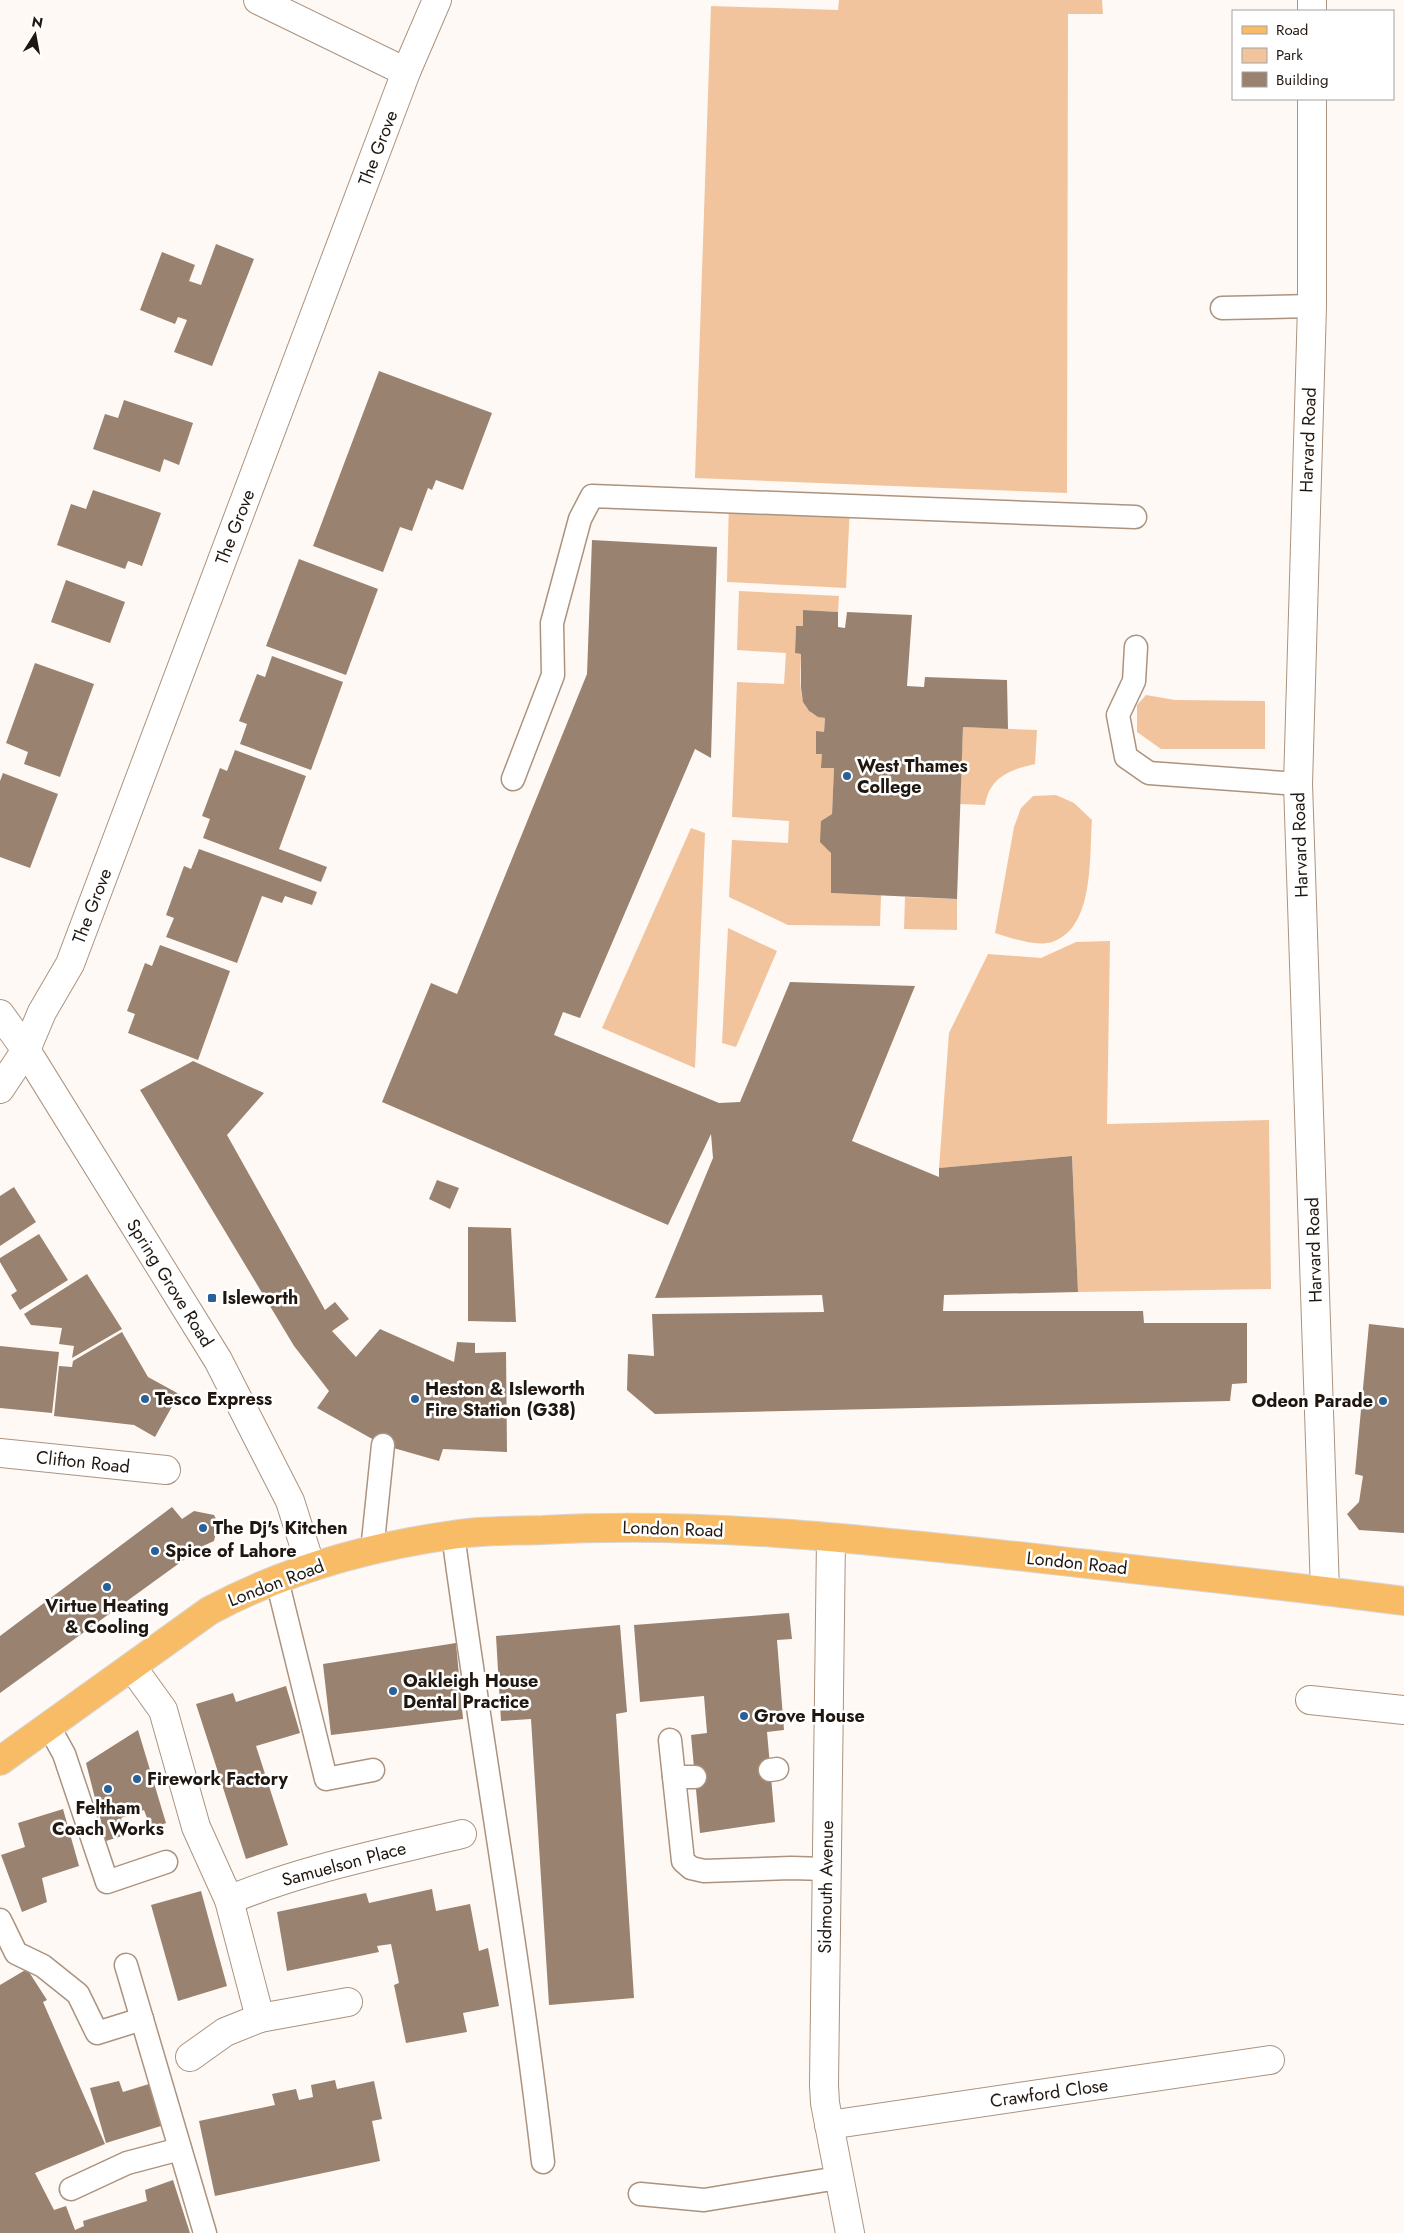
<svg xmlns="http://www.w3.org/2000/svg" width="1404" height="2233" font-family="Jost,sans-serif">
<rect width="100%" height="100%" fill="#fef9f4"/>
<g fill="#f1c49d">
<path d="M 839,0 L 1102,0 L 1103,14 L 1068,14 L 1067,493 L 695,478 L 711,6 L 838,10 Z"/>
<path d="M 729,501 L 850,506 L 846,588 L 727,582 Z"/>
<path d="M 739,591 L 839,596 L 838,612 L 804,610 L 803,626 L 796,626 L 795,653 L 801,654 C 801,676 794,715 825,718 L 824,732 L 816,732 L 816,754 L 822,754 L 822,768 L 834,768 L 832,814 L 821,821 L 831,853 L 831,893 L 881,895 L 880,926 L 788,925 L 729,897 L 732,840 L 788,843 L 789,821 L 732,817 L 737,682 L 784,684 L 786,653 L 737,650 Z"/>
<path d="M 1146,695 L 1175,700 L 1265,701 L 1265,749 L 1161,749 L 1137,732 L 1137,705 Z"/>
<path d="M 963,727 L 1037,730 L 1035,764 C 1010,770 990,776 985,805 L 960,804 Z"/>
<path d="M 1056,795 L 1074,803 L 1092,820 C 1089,856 1095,928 1052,942 C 1035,947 1012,938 995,933 L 1014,827 L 1021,808 L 1033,796 Z"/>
<path d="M 691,828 L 705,833 L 695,1068 L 602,1028 Z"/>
<path d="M 905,897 L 957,899 L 957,930 L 904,929 Z"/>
<path d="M 728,928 L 777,951 L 736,1047 L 722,1043 Z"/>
<path d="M 1110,941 L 1107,1124 L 1269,1120 L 1271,1289 L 1078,1292 L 1072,1156 L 939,1168 L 949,1033 L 988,954 L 1041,958 L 1076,942 Z"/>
</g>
<g fill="#99826f">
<path d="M 216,244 L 254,259 L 212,366 L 174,352 L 187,320 L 178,317 L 175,324 L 140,310 L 162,252 L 195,265 L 189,281 L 201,285 Z"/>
<path d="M 379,371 L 492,413 L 463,490 L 436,480 L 432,490 L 428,488 L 412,531 L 400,527 L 383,572 L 313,546 Z"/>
<path d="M 124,400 L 193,423 L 179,465 L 164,459 L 160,472 L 93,449 L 105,414 L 118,418 Z"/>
<path d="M 93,490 L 161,513 L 142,566 L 128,561 L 125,569 L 57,545 L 71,504 L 86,509 Z"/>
<path d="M 592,540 L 717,547 L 711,758 L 695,749 L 580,1018 L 563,1012 L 554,1035 L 719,1103 L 740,1102 L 790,982 L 915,986 L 852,1141 L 939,1177 L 939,1168 L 1072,1156 L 1078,1292 L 944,1295 L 943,1311 L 1143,1311 L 1144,1323 L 1247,1323 L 1247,1383 L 1232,1384 L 1230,1401 L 655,1414 L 627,1390 L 628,1354 L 654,1356 L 652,1314 L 824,1312 L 822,1295 L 655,1298 L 713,1158 L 711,1134 L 668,1225 L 382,1102 L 431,983 L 457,994 L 587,674 Z"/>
<path d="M 299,559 L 378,589 L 346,675 L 266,646 Z"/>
<path d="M 66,580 L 125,602 L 110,643 L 51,622 Z"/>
<path d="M 803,610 L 838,612 L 838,627 L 845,628 L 847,612 L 912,615 L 907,686 L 924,687 L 925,677 L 1007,680 L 1008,729 L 963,727 L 957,899 L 831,893 L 831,853 L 820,842 L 821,821 L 832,814 L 834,768 L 821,768 L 822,754 L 816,754 L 816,731 L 824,732 L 825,718 L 818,717 L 809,711 L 803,702 L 801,688 L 801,654 L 795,653 L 796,626 L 803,626 Z"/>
<path d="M 272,656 L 343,682 L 311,770 L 240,744 L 247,724 L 239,721 L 257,674 L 265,677 Z"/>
<path d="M 35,663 L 94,684 L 60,777 L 24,764 L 28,752 L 6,743 Z"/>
<path d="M 235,750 L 306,776 L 279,849 L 327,867 L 321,882 L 203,838 L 210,819 L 202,816 L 220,768 L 227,771 Z"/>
<path d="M 3,773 L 58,794 L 30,868 L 0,857 L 0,781 Z"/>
<path d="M 199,849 L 317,892 L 312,905 L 285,896 L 282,903 L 262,896 L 237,963 L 166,937 L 174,918 L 166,915 L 184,866 L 191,869 Z"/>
<path d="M 160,945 L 230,971 L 198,1060 L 128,1033 L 135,1014 L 127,1011 L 145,963 L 152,966 Z"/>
<path d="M 193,1061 L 264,1093 L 227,1135 L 325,1310 L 335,1302 L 349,1319 L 332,1331 L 356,1357 L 380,1329 L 454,1362 L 457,1342 L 475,1343 L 475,1353 L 506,1352 L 507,1452 L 443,1449 L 439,1461 L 383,1445 L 317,1408 L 329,1391 L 294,1346 L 140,1090 Z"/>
<path d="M 437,1180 L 459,1188 L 450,1209 L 429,1199 Z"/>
<path d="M 14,1187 L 36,1222 L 0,1246 L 0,1196 Z"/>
<path d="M 468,1227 L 511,1228 L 516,1322 L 468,1321 Z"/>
<path d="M 39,1234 L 68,1280 L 20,1310 L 11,1295 L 17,1291 L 0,1262 L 0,1258 Z"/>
<path d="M 87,1274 L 122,1329 L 72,1358 L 74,1346 L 59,1344 L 62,1328 L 31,1325 L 24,1314 Z"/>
<path d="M 1369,1324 L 1404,1328 L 1404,1533 L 1359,1530 L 1347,1514 L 1359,1502 L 1363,1476 L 1355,1474 Z"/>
<path d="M 122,1332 L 148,1377 L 179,1394 L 155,1437 L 134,1425 L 54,1416 L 59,1366 L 72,1367 L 73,1361 Z"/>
<path d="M 0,1346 L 59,1352 L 52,1413 L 0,1408 Z"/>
<path d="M 172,1507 L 182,1519 L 194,1511 L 214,1515 L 218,1523 L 214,1541 L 203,1546 L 0,1693 L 0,1636 Z"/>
<path d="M 789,1613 L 792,1639 L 777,1640 L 784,1730 L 767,1732 L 775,1822 L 700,1833 L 691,1735 L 707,1733 L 704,1696 L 640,1702 L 634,1625 Z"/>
<path d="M 620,1625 L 627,1712 L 616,1714 L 634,1998 L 549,2005 L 531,1719 L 501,1721 L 496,1636 Z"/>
<path d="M 456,1643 L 463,1719 L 331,1735 L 323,1664 Z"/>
<path d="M 286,1686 L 300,1733 L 256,1746 L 288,1845 L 246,1859 L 196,1704 L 233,1693 L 236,1702 Z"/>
<path d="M 138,1730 L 166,1823 L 151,1829 L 144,1810 L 121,1818 L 125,1835 L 106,1841 L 86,1763 Z"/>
<path d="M 63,1809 L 79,1866 L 42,1878 L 47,1902 L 22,1912 L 1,1855 L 25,1847 L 18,1823 Z"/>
<path d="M 432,1889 L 436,1911 L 470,1904 L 479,1951 L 488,1948 L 499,2006 L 463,2013 L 467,2032 L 406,2043 L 394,1985 L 399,1983 L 391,1944 L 377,1946 L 379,1952 L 287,1971 L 277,1912 L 366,1893 L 369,1903 Z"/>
<path d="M 201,1891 L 227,1986 L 178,2001 L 151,1905 Z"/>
<path d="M 27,1969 L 47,2000 L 43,2002 L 105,2144 L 35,2173 L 54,2210 L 66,2206 L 75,2230 L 84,2226 L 83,2221 L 147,2201 L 145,2190 L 173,2180 L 190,2233 L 0,2233 L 0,1985 Z"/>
<path d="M 335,2080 L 337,2089 L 374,2081 L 382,2119 L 372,2121 L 380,2161 L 215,2196 L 199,2121 L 275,2105 L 272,2094 L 296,2089 L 299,2100 L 313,2097 L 311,2085 Z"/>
<path d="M 119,2081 L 123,2092 L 149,2084 L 161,2126 L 106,2143 L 90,2088 Z"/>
</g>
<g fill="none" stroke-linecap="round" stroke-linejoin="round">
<defs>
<g id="lane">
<path d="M 1222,308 L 1312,306"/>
<path d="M 1136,647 L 1134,681 L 1118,715 L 1126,757 L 1149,773 L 1298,784"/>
<path d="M 513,779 L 553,675 L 552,623 L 580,519 L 592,496 L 1135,517"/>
<path d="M 453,1534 C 481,1744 519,1952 543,2162"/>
<path d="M 372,1551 L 383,1445"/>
<path d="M 277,1580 L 326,1779 L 373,1770"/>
<path d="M 49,1727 L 64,1754 L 107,1882 L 166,1862"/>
<path d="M 670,1740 L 683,1861 L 691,1868 L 704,1871 L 791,1868 L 826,1869"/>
<path d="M 770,1770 L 777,1769"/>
<path d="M 674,1777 L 695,1777"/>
<path d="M 0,1920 L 16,1953 L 43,1966 L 78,1994 L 97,2033 L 142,2019"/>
<path d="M 126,1965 L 205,2233"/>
<path d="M 71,2189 L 127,2163 L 180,2149"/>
<path d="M 640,2194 L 704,2200 L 838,2178"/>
</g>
<g id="street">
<path d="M 258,0 L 406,72"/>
<path d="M 1312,11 L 1312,0"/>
<path d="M 1312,99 L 1312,306 L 1298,784 L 1325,1591"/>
<path d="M 0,1089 L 26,1050"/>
<path d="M 0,1453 L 166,1470"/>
<path d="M 831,1538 L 824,2085 L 825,2103 L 850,2233"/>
<path d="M 132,1667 L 163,1710 L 196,1827 L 229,1900 L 260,2018 L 348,2002"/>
<path d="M 1310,1700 L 1404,1710"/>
<path d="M 229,1900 C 303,1869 384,1853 462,1834"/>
<path d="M 190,2057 L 225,2032 L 260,2018"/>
<path d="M 829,2125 L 1270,2060"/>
</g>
<g id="secondary">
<path d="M 0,1014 L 26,1050 L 218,1360 L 290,1501 L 311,1567"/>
<path d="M 26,1050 L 42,1012 L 70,964 L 406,72 L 437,0"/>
</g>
<path id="primary" d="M 0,1761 L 209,1611 C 283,1571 368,1547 452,1535 C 481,1530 513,1531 543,1530 C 701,1521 860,1539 1017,1556 C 1146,1571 1275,1584 1404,1601"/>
</defs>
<use href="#lane" stroke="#ab937f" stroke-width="25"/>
<use href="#street" stroke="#ab937f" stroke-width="30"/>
<use href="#secondary" stroke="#ab937f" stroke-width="30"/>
<use href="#primary" stroke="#d7d5d4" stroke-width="30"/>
<use href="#lane" stroke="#fff" stroke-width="22"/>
<use href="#street" stroke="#fff" stroke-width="28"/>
<use href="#secondary" stroke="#fff" stroke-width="28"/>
<use href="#primary" stroke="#f9bc66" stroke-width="28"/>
</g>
<g fill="#286098" stroke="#fff" stroke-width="2">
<circle cx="847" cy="776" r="5"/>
<rect x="207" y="1293" width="10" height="10" rx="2.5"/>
<circle cx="145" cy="1399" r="5"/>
<circle cx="415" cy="1399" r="5"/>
<circle cx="1383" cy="1401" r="5"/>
<circle cx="203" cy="1528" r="5"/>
<circle cx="155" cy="1551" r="5"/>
<circle cx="107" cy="1587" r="5"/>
<circle cx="393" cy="1691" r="5"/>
<circle cx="744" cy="1716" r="5"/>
<circle cx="137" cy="1779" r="5"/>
<circle cx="108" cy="1789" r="5"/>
</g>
<g text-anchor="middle" stroke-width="5" stroke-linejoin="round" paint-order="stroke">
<g font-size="18" fill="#201710" stroke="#fff">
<text transform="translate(378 148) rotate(-69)" y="6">The Grove</text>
<text transform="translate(1308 440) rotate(-88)" y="6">Harvard Road</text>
<text transform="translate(235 527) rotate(-69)" y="6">The Grove</text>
<text transform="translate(1300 845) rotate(-92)" y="6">Harvard Road</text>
<text transform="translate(92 906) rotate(-69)" y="6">The Grove</text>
<text transform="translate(1314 1250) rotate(-92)" y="6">Harvard Road</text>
<text transform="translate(170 1283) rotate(58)" y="6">Spring Grove Road</text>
<text transform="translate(83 1462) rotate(6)" y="6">Clifton Road</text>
<text transform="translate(673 1529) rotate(2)" y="6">London Road</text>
<text transform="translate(1077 1563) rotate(6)" y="6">London Road</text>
<text transform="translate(276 1583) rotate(-21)" y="6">London Road</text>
<text transform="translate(344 1864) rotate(-15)" y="6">Samuelson Place</text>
<text transform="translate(826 1887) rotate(-89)" y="6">Sidmouth Avenue</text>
<text transform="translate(1049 2093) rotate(-8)" y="6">Crawford Close</text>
</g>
<g font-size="18" font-weight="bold" fill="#201710" stroke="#fff" text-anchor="start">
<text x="857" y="772">West Thames<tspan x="857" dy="21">College</tspan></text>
<text x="222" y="1304">Isleworth</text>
<text x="425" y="1395">Heston &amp; Isleworth<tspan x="425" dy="21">Fire Station (G38)</tspan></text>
<text x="155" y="1405">Tesco Express</text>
<text x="1373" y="1407" text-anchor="end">Odeon Parade</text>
<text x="213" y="1534">The Dj's Kitchen</text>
<text x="165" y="1557">Spice of Lahore</text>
<text x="107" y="1612" text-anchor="middle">Virtue Heating<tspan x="107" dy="21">&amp; Cooling</tspan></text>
<text x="403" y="1687">Oakleigh House<tspan x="403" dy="21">Dental Practice</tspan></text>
<text x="754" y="1722">Grove House</text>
<text x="147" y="1785">Firework Factory</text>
<text x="108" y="1814" text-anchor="middle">Feltham<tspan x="108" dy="21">Coach Works</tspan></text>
</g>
</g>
<rect x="1232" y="10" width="162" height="90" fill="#ffffff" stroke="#a6a29f"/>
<rect x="1242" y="26" width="25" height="8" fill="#f9bc66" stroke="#a6a29f"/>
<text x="1276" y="35" font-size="15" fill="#201710">Road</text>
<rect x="1242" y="48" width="25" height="15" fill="#f1c49d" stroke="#a6a29f"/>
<text x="1276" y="60" font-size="15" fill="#201710">Park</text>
<rect x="1242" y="72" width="25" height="15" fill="#99826f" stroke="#a6a29f"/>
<text x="1276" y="85" font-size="15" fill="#201710">Building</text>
<g transform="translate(35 35) rotate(11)" stroke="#ffffff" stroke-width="4" paint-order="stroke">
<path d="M0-4L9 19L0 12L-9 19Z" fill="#201710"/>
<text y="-8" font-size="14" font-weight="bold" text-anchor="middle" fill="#201710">N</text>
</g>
</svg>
